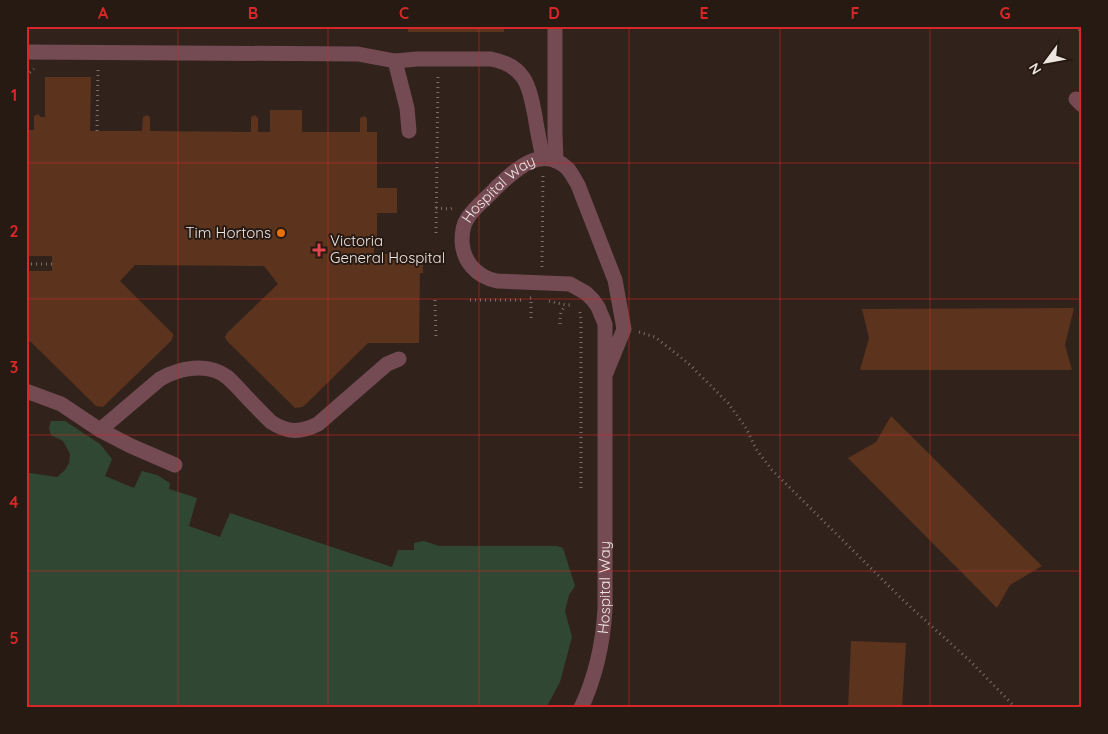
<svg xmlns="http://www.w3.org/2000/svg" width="1108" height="734" font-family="Quicksand,sans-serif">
<rect width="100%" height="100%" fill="#31231c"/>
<path fill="#304733" d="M 51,421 L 65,421 L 100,444 L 112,459 L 105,476 L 134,488 L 142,471 L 157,475 L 170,483 L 169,489 L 197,498 L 189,526 L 220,537 L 230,513 L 392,567 L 398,550 L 414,550 L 414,543 L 424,541 L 439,546 L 557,546 L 563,548 L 575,586 L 569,595 L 565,611 L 572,637 L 560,682 L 546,708 L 26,708 L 26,471 L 30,473 L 57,477 L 65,470 L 69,463 L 70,454 L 63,441 L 51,435 L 49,428 Z"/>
<g fill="#5c331d">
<rect x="408" y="26" width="96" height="6"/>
<path d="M 45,77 L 91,77 L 90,131 L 142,131 L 143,117 L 147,115 L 150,117 L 150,131 L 251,132 L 251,117 L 255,115 L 258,118 L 258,132 L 270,132 L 270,110 L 302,110 L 302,132 L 360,132 L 360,118 L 364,116 L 366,117 L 367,119 L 367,132 L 377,132 L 377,188 L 397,188 L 397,213 L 377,213 L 377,242 L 374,242 L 374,254 L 423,254 L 423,273 L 420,273 L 419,343 L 368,343 L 305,405 L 302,407 L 295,408 L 227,341 L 225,337 L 227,333 L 278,284 L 264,266 L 135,265 L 120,281 L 173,334 L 173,337 L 171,341 L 105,405 L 103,407 L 96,406 L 31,342 L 26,342 L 26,271 L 52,271 L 52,256 L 26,256 L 26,130 L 34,130 L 34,116 L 38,114 L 41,117 L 45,117 Z"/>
<path d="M 1074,308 L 1065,345 L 1072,370 L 860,370 L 869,338 L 862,309 Z"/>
<path d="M 891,416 L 1042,566 L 1010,585 L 997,608 L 848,458 L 876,442 Z"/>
<path d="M 851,641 L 906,643 L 902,708 L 848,708 Z"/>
</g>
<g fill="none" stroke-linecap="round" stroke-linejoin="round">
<g stroke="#7c706a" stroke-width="3" stroke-dasharray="1 4" stroke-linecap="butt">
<path d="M 1075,26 L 1082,32"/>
<path d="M 26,76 L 34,69"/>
<path d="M 97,131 L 98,68"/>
<path d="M 436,208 L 450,209 L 455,207"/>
<path d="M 436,233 L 438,75 L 437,74"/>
<path d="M 26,264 L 52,264"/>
<path d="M 542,267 L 543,174"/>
<path d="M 530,298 L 531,298 L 531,321"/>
<path d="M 435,300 L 436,339"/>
<path d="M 470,300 L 521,300"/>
<path d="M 549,301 L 566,305 L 572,305"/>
<path d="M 580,312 L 581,319 L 581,488"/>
<path d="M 560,324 C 560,317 560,310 566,306"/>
<path d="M 639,332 L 655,337 L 688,363 L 728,403 L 746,428 L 756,449 L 772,470 L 905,602 L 970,661 L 1016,708"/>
</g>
<g stroke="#744a53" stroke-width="15">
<path d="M 555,26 L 555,134 L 556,161"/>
<path d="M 26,52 L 358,54 L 395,61 L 417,59 L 491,59 C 526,66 529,86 535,116 C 537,130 540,144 543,158"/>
<path d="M 395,61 L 407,108 L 409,131"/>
<path d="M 1076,99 L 1082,105"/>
<path d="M 26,391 L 61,404 L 100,430 L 131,446 L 175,465"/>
<path d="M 100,430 L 160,379 C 179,368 208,362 227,377 C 232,381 237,387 241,391 C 251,402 261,412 271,422 C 288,433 300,433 318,424 L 387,364 L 399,359"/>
<path id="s1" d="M 581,708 C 596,676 603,644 605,609 L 605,324 L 598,307 L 593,300 L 586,293 L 570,284 L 497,281 C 477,277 463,262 462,241 C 462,233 463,225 467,219 C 474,207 487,198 496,188 C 515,170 542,143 568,169 C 572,174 575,180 578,185 L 615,280 L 624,329 L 606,373"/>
</g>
</g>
<path fill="none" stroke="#d62828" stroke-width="1" stroke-opacity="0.55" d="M 178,26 L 178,708M 328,26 L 328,708M 479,26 L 479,708M 629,26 L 629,708M 780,26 L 780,708M 930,26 L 930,708M 26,163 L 1082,163M 26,299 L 1082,299M 26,435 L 1082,435M 26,571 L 1082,571"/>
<circle fill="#e8710a" stroke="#271a13" stroke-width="2" cx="281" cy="233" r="5"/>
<path fill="#e0444e" stroke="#271a13" stroke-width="2" d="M316.5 242.5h5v5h5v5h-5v5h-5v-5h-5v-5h5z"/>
<g text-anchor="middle" stroke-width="4" stroke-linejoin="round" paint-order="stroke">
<g font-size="15" fill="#eee4e0" stroke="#271a13">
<text dy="5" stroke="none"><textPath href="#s1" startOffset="640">Hospital Way</textPath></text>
<text dy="5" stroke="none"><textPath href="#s1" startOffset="124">Hospital Way</textPath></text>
</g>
<g font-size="15" fill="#eee4e0" stroke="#271a13" text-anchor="end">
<text x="271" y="238">Tim Hortons</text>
<text x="330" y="246" text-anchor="start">Victoria<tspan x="330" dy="17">General Hospital</tspan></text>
</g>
</g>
<rect width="1108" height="734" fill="none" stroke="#271a13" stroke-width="55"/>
<g transform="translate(1046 62) rotate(238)" stroke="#271a13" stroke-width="4" paint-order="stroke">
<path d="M0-4L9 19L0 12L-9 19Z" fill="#eee4e0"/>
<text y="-8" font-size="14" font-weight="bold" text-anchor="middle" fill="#eee4e0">N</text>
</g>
<rect x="28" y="28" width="1052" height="678" fill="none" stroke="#d62828" stroke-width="2"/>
<g font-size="16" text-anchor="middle" font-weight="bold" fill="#d62828">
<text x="103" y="19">A</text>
<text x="253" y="19">B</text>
<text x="404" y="19">C</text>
<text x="554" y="19">D</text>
<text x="704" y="19">E</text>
<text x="855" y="19">F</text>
<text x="1005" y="19">G</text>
<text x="14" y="101">1</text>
<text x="14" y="237">2</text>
<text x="14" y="373">3</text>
<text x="14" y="508">4</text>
<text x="14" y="644">5</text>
</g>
</svg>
